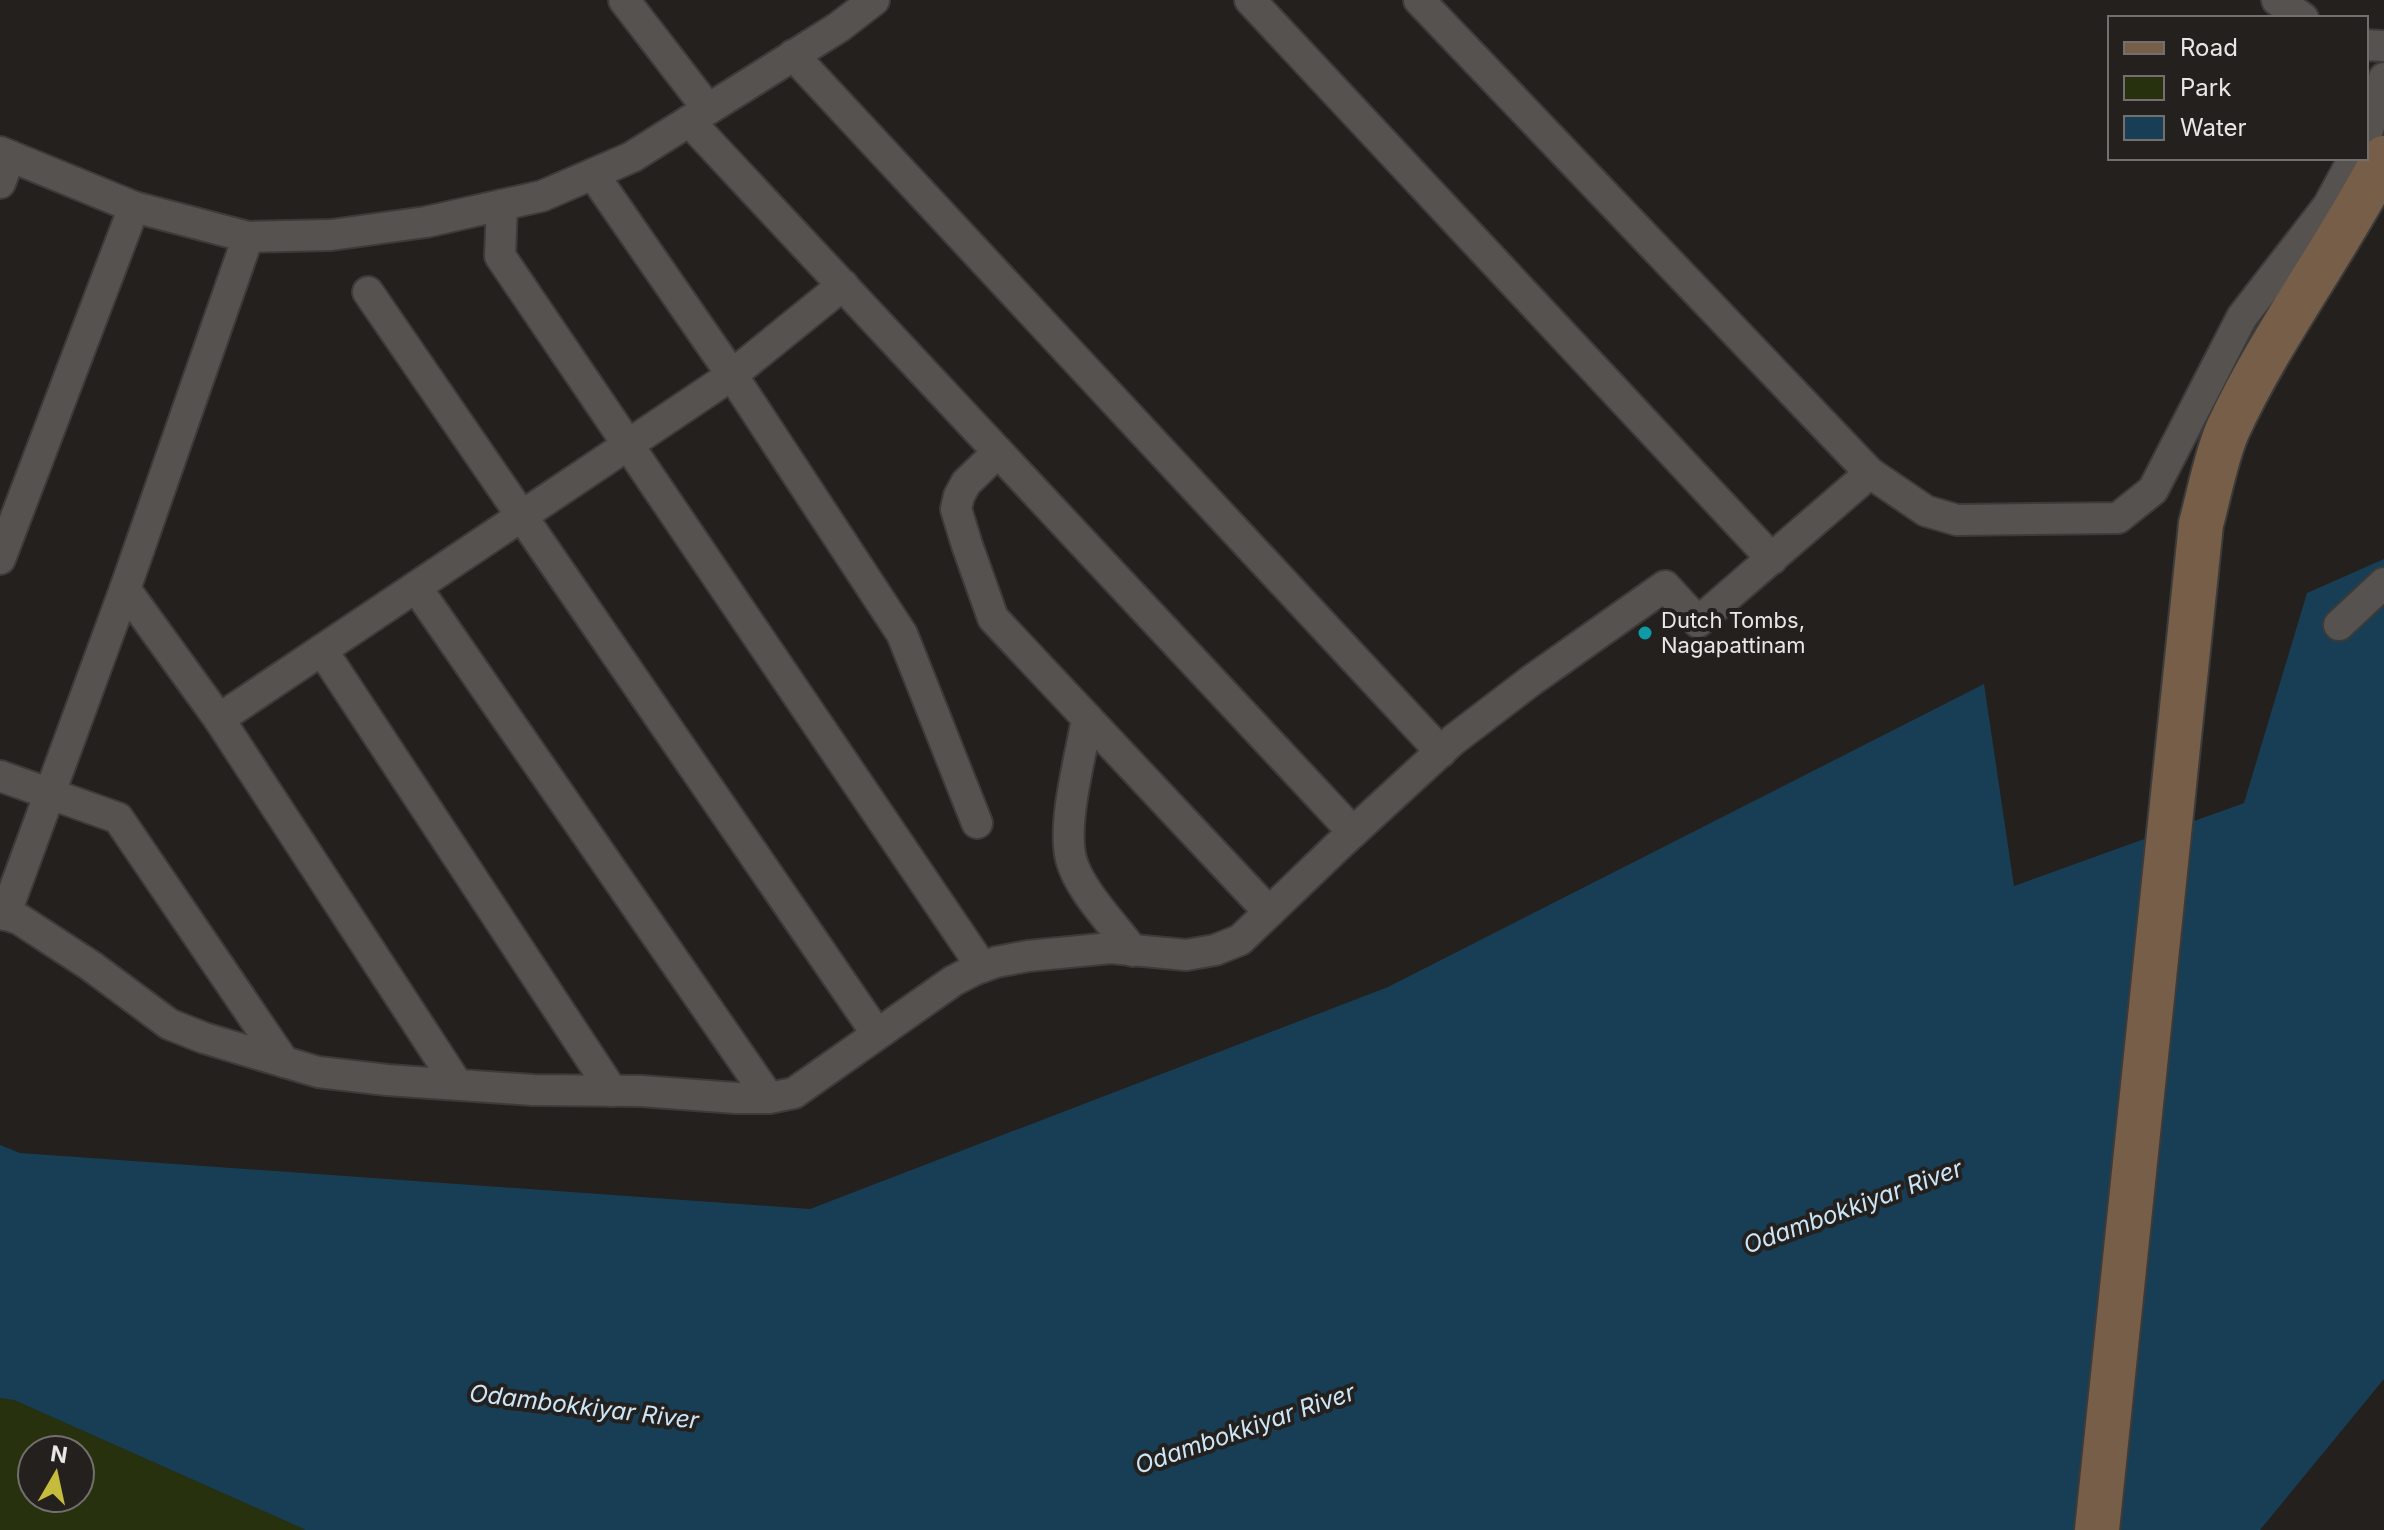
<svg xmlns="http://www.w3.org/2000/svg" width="2384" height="1530" font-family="Inter,sans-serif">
<rect width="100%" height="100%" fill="#23201e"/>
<path fill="#28310d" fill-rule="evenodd" d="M 0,1398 L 14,1400 L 306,1530 L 0,1530 ZM 32,1450 L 80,1450 L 80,1498 L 32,1498 Z"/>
<path fill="#173e54" d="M 2384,559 L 2384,1379 L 2260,1530 L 306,1530 L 14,1400 L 0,1398 L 0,1145 L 20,1153 L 810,1209 L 1388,987 L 1984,684 L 2014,886 L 2244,803 L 2307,593 Z"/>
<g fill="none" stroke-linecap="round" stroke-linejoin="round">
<defs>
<g id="minor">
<path d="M 624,0 L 708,109"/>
<path d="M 1250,0 L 1772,559"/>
<path d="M 1419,0 L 1870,473 L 1926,511 L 1957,520 L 2118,518 L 2153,490 L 2242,317 L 2328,206 L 2354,158"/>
<path d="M 2277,0 L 2303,18"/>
<path d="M 2366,45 L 2384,46"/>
<path d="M 793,55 L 1441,752"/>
<path d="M 689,121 L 1353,832"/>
<path d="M 2366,136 L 2384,78"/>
<path d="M 0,152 L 134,207 L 248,237 L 331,235 L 426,222 L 542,196 L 632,157 L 839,27 L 874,0"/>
<path d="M 593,174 L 732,375 L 902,634 L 977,823"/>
<path d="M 0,183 L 10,156"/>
<path d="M 502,205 L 500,256 L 982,967"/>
<path d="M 368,292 L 877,1034"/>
<path d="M 998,452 L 966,483 L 959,496 L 956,509 L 967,545 L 993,618 L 1269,912"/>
<path d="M 0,559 L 134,207"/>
<path d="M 416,587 L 769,1098"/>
<path d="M 125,589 L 219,719 L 457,1084"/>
<path d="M 2339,625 L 2384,583"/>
<path d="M 322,650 L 612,1091"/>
<path d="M 1087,718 C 1081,756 1062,822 1071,859 C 1079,890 1114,925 1133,951"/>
<path d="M 219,719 L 732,375 L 843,285"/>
<path d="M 0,776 L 118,818 L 284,1062"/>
<path d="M 0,913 L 19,919 L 91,966 L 169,1024 L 204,1038 L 318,1072 L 387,1080 L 533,1090 L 641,1091 L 736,1098 L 769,1098 L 794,1093 L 953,981 L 974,970 L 996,962 L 1028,956 L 1111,948 L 1186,955 L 1215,950 L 1240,940 L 1338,846 L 1452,741 L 1532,680 L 1665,586 L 1698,622 L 1870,473"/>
<path d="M 5,915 L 125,589 L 248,237"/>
</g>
<path id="secondary" d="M 2097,1530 L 2201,524 C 2209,495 2216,456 2228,429 C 2272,334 2336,251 2384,158"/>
</defs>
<use href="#minor" stroke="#3c3b39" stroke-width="34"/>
<use href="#secondary" stroke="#3c3b39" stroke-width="48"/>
<use href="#minor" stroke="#55524f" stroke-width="30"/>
<use href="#secondary" stroke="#765e49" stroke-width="44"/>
</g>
<circle fill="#0f9aa8" stroke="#23201e" stroke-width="3" cx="1645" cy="633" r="8"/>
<g text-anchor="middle" stroke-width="8" stroke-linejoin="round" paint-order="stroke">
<g font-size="22" fill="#e8e7e5" stroke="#23201e" text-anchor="start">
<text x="1661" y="628">Dutch Tombs,<tspan x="1661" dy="25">Nagapattinam</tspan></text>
</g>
<g font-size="24" font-style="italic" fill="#cde6f7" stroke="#23201e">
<text transform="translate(1853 1207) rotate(-20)" y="8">Odambokkiyar River</text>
<text transform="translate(584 1407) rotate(7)" y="8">Odambokkiyar River</text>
<text transform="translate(1245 1429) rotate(-19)" y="8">Odambokkiyar River</text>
</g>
</g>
<rect x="2108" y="16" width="260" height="144" fill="#23201e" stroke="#72706e" stroke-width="2"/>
<rect x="2124" y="42" width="40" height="12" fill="#765e49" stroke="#72706e" stroke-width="2"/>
<text x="2180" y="56" font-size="24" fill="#e8e7e5">Road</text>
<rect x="2124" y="76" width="40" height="24" fill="#28310d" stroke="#72706e" stroke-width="2"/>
<text x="2180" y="96" font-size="24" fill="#e8e7e5">Park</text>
<rect x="2124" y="116" width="40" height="24" fill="#173e54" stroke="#72706e" stroke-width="2"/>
<text x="2180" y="136" font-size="24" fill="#e8e7e5">Water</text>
<g transform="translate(56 1474) rotate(9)"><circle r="38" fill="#23201e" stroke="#72706e" stroke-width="2"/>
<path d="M0-6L14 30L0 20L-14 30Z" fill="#c5bc3d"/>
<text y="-12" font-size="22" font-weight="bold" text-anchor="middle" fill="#e8e7e5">N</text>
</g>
</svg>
